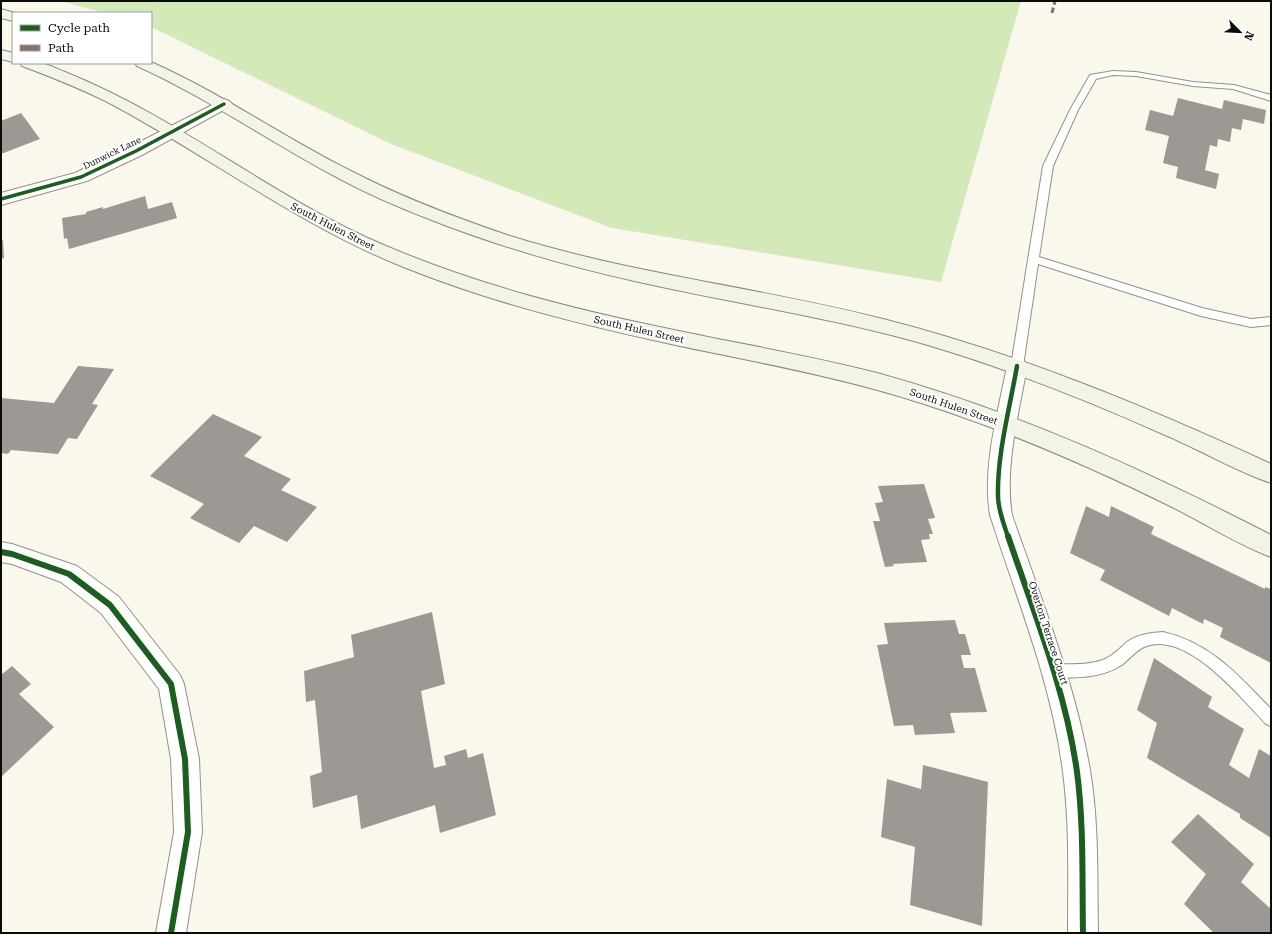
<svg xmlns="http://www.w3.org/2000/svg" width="1272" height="934" font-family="'Roboto Serif',serif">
<rect width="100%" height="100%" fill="#faf7ed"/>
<path fill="#d3eab8" d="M 61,1 L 1021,1 L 941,282 L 612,228 L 391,144 L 151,27 L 151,13 L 104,13 Z"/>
<g fill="#9c9994">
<path d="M 1178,98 L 1222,109 L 1224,100 L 1266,110 L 1264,124 L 1243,119 L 1241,130 L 1232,128 L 1230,142 L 1218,139 L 1217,147 L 1210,145 L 1205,170 L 1219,174 L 1216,189 L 1176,178 L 1178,167 L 1163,163 L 1169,136 L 1145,130 L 1150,110 L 1173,116 Z"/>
<path d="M 21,113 L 40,139 L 1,154 L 1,121 Z"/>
<path d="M 145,196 L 148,209 L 172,202 L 177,218 L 69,249 L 67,238 L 64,239 L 62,218 L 86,214 L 86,212 L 103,207 L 103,209 Z"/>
<path d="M 3,240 L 4,258 L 1,259 L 1,241 Z"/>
<path d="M 78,366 L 114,369 L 92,404 L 98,405 L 77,439 L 68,438 L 58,454 L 11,450 L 8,454 L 1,453 L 1,398 L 54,403 Z"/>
<path d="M 213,414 L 262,437 L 244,456 L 291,479 L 281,490 L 317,507 L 287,542 L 254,526 L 239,543 L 190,518 L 204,504 L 150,476 Z"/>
<path d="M 924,484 L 935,518 L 928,519 L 933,534 L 929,534 L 930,539 L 921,540 L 927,562 L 893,564 L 894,566 L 885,567 L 873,521 L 880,521 L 875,503 L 883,502 L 878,486 Z"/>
<path d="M 1086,506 L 1109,517 L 1111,506 L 1154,527 L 1151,534 L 1265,589 L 1265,587 L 1271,589 L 1271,663 L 1220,637 L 1223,628 L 1204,619 L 1203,624 L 1172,608 L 1169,616 L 1100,580 L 1105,570 L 1070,553 Z"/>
<path d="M 432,612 L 445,684 L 421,691 L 434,768 L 446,765 L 444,756 L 466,749 L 468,758 L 483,753 L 496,815 L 440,833 L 435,805 L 361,829 L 357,795 L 313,808 L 310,776 L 322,772 L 315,700 L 306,702 L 304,671 L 354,657 L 351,635 Z"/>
<path d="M 955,620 L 959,634 L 965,634 L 971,655 L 961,655 L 964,668 L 975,668 L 987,712 L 950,713 L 955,733 L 915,735 L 913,725 L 894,726 L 877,645 L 888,644 L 884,623 Z"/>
<path d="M 1154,658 L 1212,697 L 1208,707 L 1244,729 L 1229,765 L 1249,778 L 1259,749 L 1271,756 L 1271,838 L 1240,818 L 1240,814 L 1147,758 L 1157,723 L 1137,710 Z"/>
<path d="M 12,666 L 31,684 L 19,694 L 54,727 L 1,777 L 1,675 Z"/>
<path d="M 923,765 L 988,782 L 982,926 L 910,905 L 915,847 L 881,837 L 887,779 L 921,789 Z"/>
<path d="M 1198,814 L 1254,864 L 1241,882 L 1271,909 L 1271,933 L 1214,933 L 1184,904 L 1206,874 L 1171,842 Z"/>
</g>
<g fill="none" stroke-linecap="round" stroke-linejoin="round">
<defs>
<g id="lane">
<path d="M 1113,71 L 1136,72 L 1193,82 L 1234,85 L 1271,95 L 1271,101 L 1233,89 L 1193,86 L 1136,76 L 1113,75 L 1096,79 L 1078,110 L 1053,166 L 1039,257 L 1202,308 L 1251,319 L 1271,317 L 1271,325 L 1251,327 L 1201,316 L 1038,264 L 1023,366 L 1021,369 L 1013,369 L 1011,366 L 1043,166 L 1070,110 L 1090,75 Z"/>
<path d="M 1163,632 C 1211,643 1238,675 1271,709 L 1271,726 L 1266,724 C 1241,698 1186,629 1144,647 C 1135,651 1128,661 1120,666 C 1099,679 1075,677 1052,678 L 1047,676 L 1045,671 L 1047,666 L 1052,664 C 1069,664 1089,666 1105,659 C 1114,655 1120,648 1127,642 C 1138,634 1150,633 1163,632 Z"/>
</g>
<g id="street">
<path d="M 224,99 L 229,101 L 232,104 L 229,107 L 142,155 L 87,181 L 1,205 L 1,193 L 75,173 L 130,147 Z"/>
<path d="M 1017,358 L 1024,361 L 1027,366 C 1019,414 1004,466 1012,515 C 1041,599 1075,682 1090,770 C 1099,823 1097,879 1098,933 L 1068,933 C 1068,879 1070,825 1063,772 C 1052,684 1017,599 990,515 C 982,466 998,414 1007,366 L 1010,361 Z"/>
<path d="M 1,542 L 12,544 L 77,566 L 119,597 L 180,675 L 184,684 L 199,759 L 202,832 L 186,933 L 156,933 L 174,832 L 171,759 L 159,689 L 101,613 L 61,582 L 12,564 L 1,562 Z"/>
</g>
<g id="secondary">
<path d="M 1,9 L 15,13 L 13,13 L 13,21 L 1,18 Z"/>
<path d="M 1,50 L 13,53 L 13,62 L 1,59 Z"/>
<path d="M 151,62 C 221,93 283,137 351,171 C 401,197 454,217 507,235 C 630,274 758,287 883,319 C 1017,353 1145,406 1271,464 L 1271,483 C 1235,471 1201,450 1165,435 C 1089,401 1011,370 931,346 C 836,318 737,304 639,282 C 567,266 497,246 429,219 C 398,207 368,194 340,179 C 271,143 208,98 137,66 L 135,63 L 151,63 Z"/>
<path d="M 20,63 C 26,63 34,62 40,63 C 48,64 57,69 65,72 C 97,85 127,100 157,117 C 233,160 305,212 386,246 C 480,286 580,311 679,331 C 745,345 812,356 877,373 C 1015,411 1145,470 1271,535 L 1271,557 C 1238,545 1201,521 1168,505 C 1089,466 1008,431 924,404 C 844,378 762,363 680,346 C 587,326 493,303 406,268 C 302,227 213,159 115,106 C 85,90 54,78 22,66 Z"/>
</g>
</defs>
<use href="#lane" stroke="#93918d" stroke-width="2"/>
<use href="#street" stroke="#93918d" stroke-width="2"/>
<use href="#secondary" stroke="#898883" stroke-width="2"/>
<use href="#lane" fill="#fefefc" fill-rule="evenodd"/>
<use href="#street" fill="#fefefc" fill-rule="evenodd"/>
<use href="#secondary" fill="#f4f3e7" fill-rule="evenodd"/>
<path stroke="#8d6e63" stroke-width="3" stroke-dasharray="5.5 3" stroke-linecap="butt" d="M 1052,13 L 1055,1"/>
<defs>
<path id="cycleway-far2" d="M 1,199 L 81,177 L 136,151 L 224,104"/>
<path id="cycleway-far1" d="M 1008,537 C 1004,524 998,510 998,496 C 997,454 1010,407 1017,366"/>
<g id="cycleway">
<path d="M 1008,536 C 1034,613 1066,691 1077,772 C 1084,825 1082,879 1083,933"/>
<path d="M 1,552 L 12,554 L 69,574 L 110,605 L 171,684 L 185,759 L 188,832 L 171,933"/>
</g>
</defs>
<use href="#cycleway-far2" stroke="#fff" stroke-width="5.5"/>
<use href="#cycleway-far1" stroke="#fff" stroke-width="7"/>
<use href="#cycleway" stroke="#fff" stroke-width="8"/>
<use href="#cycleway-far2" stroke="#1b5e20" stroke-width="3.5"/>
<use href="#cycleway-far1" stroke="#1b5e20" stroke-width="4.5"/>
<use href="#cycleway" stroke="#1b5e20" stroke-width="6"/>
</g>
<g text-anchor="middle" stroke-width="4" stroke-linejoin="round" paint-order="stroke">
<g font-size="9" fill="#0b0b0b" stroke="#fff">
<text transform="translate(112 153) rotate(-26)" y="3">Dunwick Lane</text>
</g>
<g font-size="10" fill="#0b0b0b" stroke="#fff">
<text transform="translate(333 226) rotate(27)" y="4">South Hulen Street</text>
<text transform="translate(639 329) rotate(13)" y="4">South Hulen Street</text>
<text transform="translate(954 406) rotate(19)" y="4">South Hulen Street</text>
<text transform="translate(1049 633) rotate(72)" y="4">Overton Terrace Court</text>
</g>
</g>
<rect width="1272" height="934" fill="none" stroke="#0b0b0b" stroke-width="4"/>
<rect x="12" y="12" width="140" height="52" fill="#ffffff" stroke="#9d9d9d"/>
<rect x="20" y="25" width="20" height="6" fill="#1b5e20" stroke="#9d9d9d"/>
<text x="48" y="32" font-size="12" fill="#0b0b0b">Cycle path</text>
<rect x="20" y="45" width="20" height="6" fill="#8d6e63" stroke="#9d9d9d"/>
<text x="48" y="52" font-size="12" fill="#0b0b0b">Path</text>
<g transform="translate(1240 32) rotate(114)" stroke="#ffffff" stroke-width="3" paint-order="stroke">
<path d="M0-3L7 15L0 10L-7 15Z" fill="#0b0b0b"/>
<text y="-6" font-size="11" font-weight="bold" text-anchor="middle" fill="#0b0b0b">N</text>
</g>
</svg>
